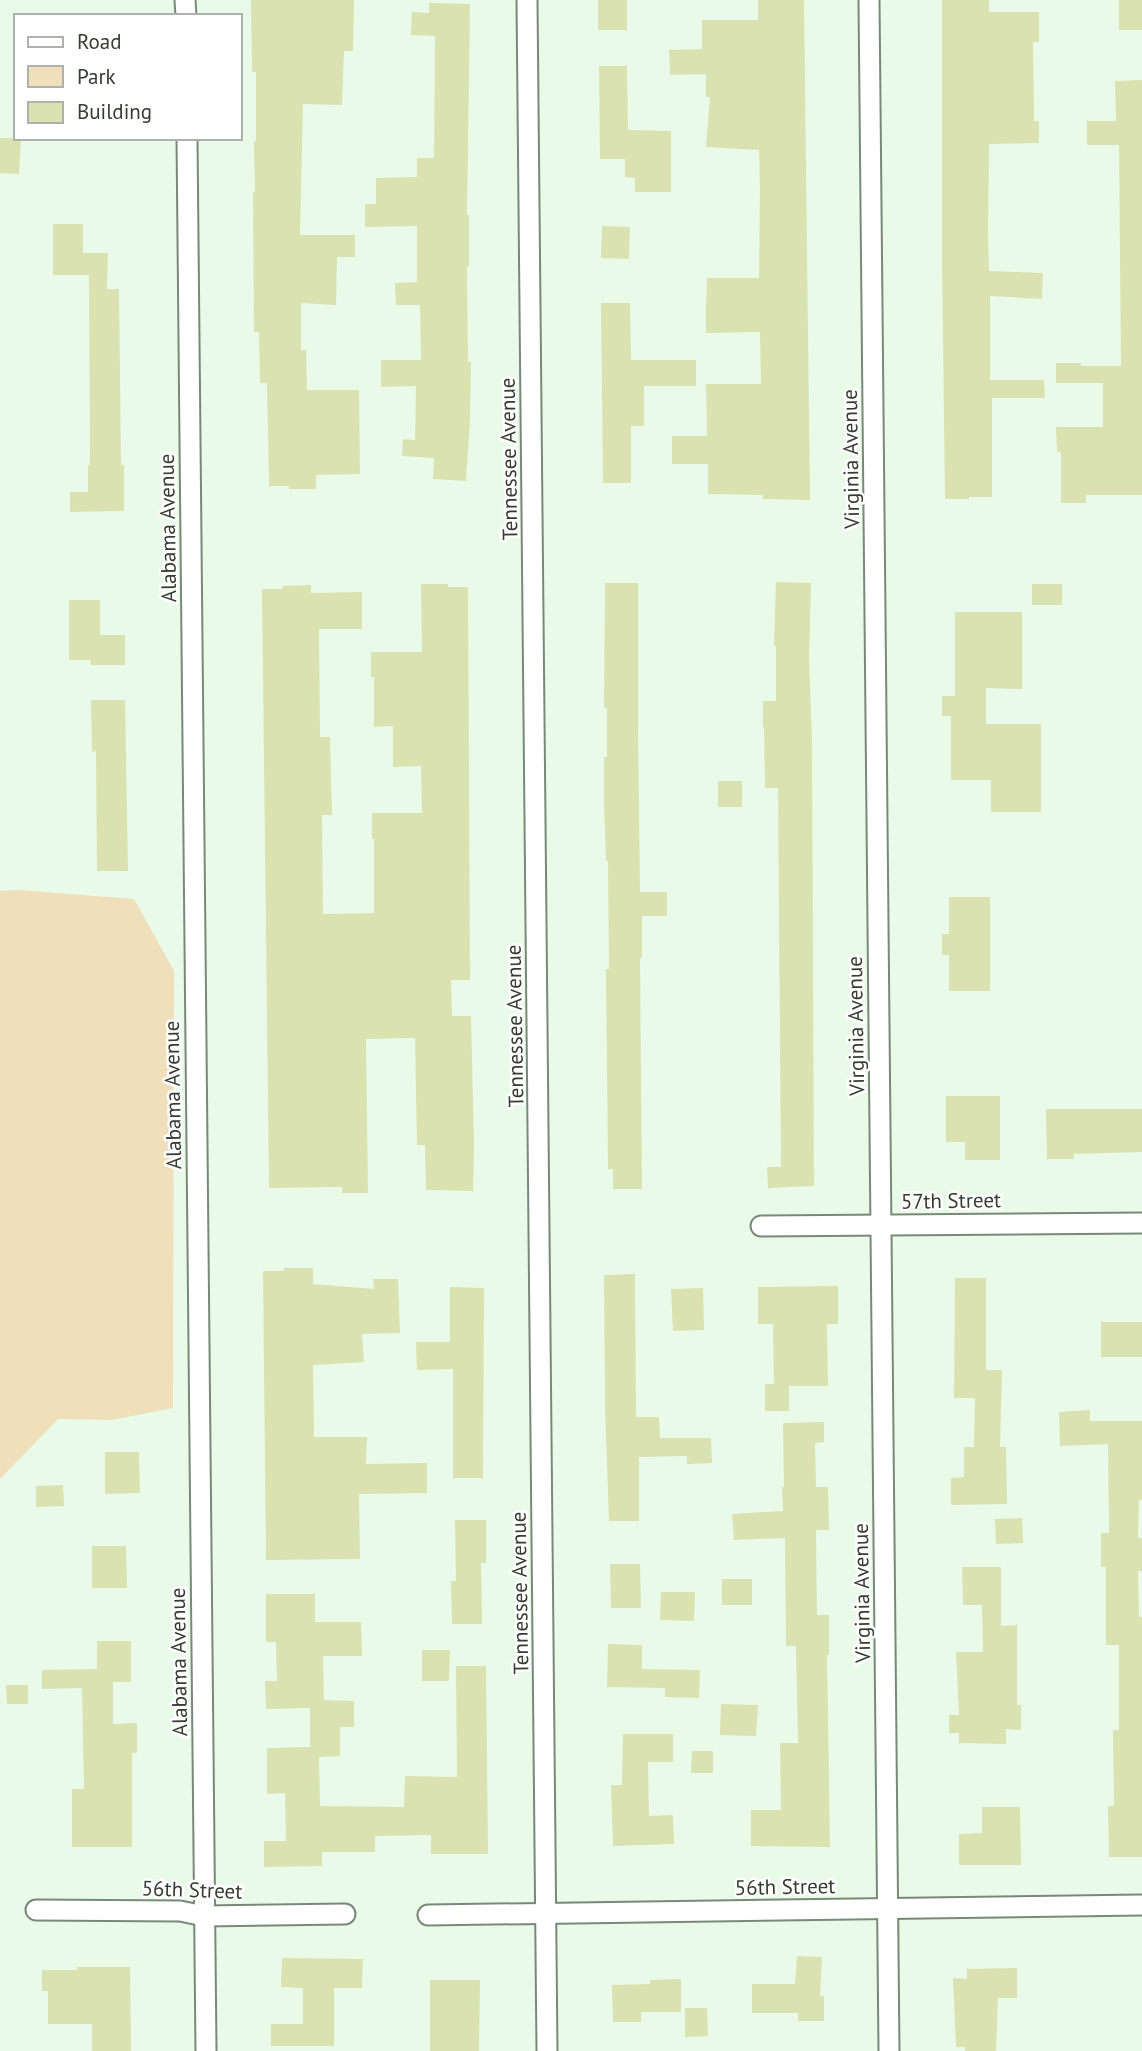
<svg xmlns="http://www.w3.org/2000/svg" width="1142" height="2051" font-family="'PT Sans',sans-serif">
<rect width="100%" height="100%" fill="#e9fbe8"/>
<path fill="#efdfbb" d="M 18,890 L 134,899 L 174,971 L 173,1408 L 112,1420 L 58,1419 L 0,1479 L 0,891 Z"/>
<g fill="#dae2b2">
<path d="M 251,0 L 354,0 L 353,51 L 344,51 L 342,105 L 303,104 L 300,235 L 355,235 L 355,257 L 337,257 L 336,305 L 301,303 L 301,350 L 306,350 L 307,390 L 359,390 L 360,474 L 316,475 L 316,489 L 289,489 L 289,486 L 269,486 L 267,383 L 260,383 L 259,332 L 254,332 L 253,192 L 255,192 L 254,141 L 256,141 L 256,72 L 252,72 Z"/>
<rect x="598" y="0" width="29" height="30"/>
<path d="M 758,0 L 804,0 L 810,500 L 763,499 L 763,495 L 708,494 L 708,464 L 672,464 L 672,436 L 707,436 L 706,384 L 761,384 L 760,332 L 706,333 L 706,307 L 707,278 L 759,278 L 760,188 L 759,150 L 706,147 L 710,97 L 706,97 L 706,74 L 670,75 L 669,50 L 702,49 L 702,20 L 758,20 Z"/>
<path d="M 942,0 L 989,0 L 989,12 L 1039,12 L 1039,42 L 1033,42 L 1034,121 L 1039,121 L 1039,143 L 989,144 L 988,236 L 989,271 L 1043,273 L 1042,299 L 990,296 L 990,380 L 1044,380 L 1045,398 L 992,398 L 992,497 L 969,497 L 969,499 L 945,499 L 942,256 Z"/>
<rect x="1119" y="0" width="23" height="30"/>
<path d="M 429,3 L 470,4 L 467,215 L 469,215 L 469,266 L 467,266 L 468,362 L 471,362 L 470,419 L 466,481 L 433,479 L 434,458 L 402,456 L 403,439 L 415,440 L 416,386 L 381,387 L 381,360 L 421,360 L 420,305 L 396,305 L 395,283 L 417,282 L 417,226 L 365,227 L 365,204 L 376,204 L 376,178 L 417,177 L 417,158 L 434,158 L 435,36 L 411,35 L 412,12 L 429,13 Z"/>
<path d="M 599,66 L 627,66 L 628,130 L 671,131 L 671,192 L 635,192 L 635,178 L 625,177 L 625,159 L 600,159 Z"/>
<path d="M 1142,80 L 1142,495 L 1086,495 L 1086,503 L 1061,503 L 1061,452 L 1057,452 L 1056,427 L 1103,427 L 1103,383 L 1056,383 L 1056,363 L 1081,363 L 1081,366 L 1121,366 L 1119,145 L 1087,145 L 1087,121 L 1116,121 L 1115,81 Z"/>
<path d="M 0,138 L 21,138 L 19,174 L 0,173 Z"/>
<path d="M 53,224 L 83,224 L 83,253 L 108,253 L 107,289 L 119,289 L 121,465 L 124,465 L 124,511 L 70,512 L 70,492 L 88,492 L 88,465 L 90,465 L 89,275 L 53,275 Z"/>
<path d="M 602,226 L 630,227 L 629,259 L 601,258 Z"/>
<path d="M 601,303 L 630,303 L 631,360 L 696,360 L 696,386 L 644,386 L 644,426 L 631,426 L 631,483 L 603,483 Z"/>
<path d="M 776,582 L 811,583 L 809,659 L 812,742 L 814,1186 L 768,1188 L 767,1167 L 781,1167 L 778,788 L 765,788 L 764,727 L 763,727 L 763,701 L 776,701 L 776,646 L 774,646 Z"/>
<path d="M 605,583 L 638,583 L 638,727 L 640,892 L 667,892 L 667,916 L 642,916 L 642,958 L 640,958 L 642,1189 L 613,1189 L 613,1169 L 608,1169 L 606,969 L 609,969 L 608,861 L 606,861 L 604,804 L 604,757 L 607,757 L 607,708 L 604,708 Z"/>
<path d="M 421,584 L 448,584 L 448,587 L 468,587 L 470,980 L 451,980 L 452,1016 L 471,1016 L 474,1145 L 473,1191 L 426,1190 L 425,1145 L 417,1145 L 415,1038 L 366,1039 L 368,1193 L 342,1193 L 342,1187 L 269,1188 L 262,589 L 282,589 L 283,586 L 311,585 L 311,593 L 362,592 L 362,629 L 319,629 L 320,737 L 330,737 L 332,815 L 322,815 L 323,914 L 374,913 L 374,839 L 372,839 L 372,813 L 422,813 L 421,766 L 393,767 L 393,726 L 374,727 L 374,677 L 371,677 L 371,652 L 422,652 Z"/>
<rect x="1032" y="584" width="30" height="21"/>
<path d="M 69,600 L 100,600 L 100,635 L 125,635 L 125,665 L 91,665 L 90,660 L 69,660 Z"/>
<path d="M 955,612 L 1022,612 L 1022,689 L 986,688 L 986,724 L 1041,724 L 1041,812 L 991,812 L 991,780 L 951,780 L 951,716 L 942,716 L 942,696 L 955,696 Z"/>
<path d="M 91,700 L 125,700 L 128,871 L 97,871 L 96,751 L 92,752 Z"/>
<rect x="718" y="781" width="24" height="26"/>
<path d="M 949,897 L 990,897 L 990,991 L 949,991 L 949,955 L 942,955 L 942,934 L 949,934 Z"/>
<path d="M 946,1096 L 1000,1096 L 1000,1160 L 965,1160 L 965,1142 L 946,1142 Z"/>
<path d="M 1046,1109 L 1142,1109 L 1142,1152 L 1074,1154 L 1074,1159 L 1047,1159 Z"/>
<path d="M 284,1268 L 313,1268 L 313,1284 L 374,1289 L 373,1279 L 398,1279 L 400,1333 L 362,1334 L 364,1362 L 313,1365 L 314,1437 L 367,1437 L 366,1464 L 427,1463 L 427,1493 L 359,1494 L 360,1559 L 266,1560 L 263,1271 L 284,1271 Z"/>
<path d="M 635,1274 L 636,1417 L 659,1417 L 660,1438 L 711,1438 L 712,1463 L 687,1464 L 687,1456 L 639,1457 L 639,1521 L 609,1521 L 605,1405 L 604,1275 Z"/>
<path d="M 955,1278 L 986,1278 L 986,1370 L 1002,1370 L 1000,1447 L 1006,1447 L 1007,1504 L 951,1505 L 951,1478 L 964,1477 L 964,1447 L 974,1447 L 975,1398 L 954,1398 Z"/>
<path d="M 838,1286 L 838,1324 L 827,1324 L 828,1386 L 789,1386 L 789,1411 L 765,1411 L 765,1384 L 774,1384 L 773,1324 L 758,1324 L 758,1287 Z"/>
<path d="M 450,1287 L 484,1288 L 483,1478 L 453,1478 L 453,1369 L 417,1370 L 416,1342 L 450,1342 Z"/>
<path d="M 703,1288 L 704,1330 L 673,1331 L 671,1289 Z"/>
<rect x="1101" y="1322" width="41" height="35"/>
<path d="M 1090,1410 L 1090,1421 L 1142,1421 L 1142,1500 L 1139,1500 L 1138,1538 L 1142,1538 L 1142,1571 L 1138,1571 L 1139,1617 L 1142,1617 L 1142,1857 L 1109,1857 L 1108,1806 L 1114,1806 L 1113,1730 L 1119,1730 L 1119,1645 L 1106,1645 L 1106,1567 L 1101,1567 L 1101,1533 L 1109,1533 L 1108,1444 L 1060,1446 L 1059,1412 Z"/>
<path d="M 824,1422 L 824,1442 L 815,1443 L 816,1487 L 828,1487 L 829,1530 L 816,1530 L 817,1615 L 829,1615 L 829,1655 L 827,1655 L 830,1847 L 751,1846 L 751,1810 L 781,1810 L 780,1743 L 798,1743 L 796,1646 L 786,1646 L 785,1538 L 734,1540 L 732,1514 L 783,1511 L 782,1487 L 784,1487 L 783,1423 Z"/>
<path d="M 105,1452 L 139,1452 L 140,1493 L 105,1494 Z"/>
<path d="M 63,1485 L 64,1506 L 36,1507 L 36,1486 Z"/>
<path d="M 1022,1518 L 1023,1543 L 996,1544 L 995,1519 Z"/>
<path d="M 455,1520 L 486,1520 L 486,1563 L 481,1563 L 482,1624 L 452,1624 L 451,1581 L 456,1581 Z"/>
<path d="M 92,1546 L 126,1546 L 127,1588 L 92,1588 Z"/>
<path d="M 610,1564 L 640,1564 L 641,1608 L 611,1608 Z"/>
<path d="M 962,1567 L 1001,1567 L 1001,1626 L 1017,1625 L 1017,1705 L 1021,1705 L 1021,1730 L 1006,1729 L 1006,1744 L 959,1743 L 959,1733 L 949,1733 L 949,1715 L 959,1715 L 956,1652 L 983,1652 L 982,1605 L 963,1605 Z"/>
<rect x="722" y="1579" width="30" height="26"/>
<path d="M 661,1592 L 695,1592 L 694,1621 L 660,1620 Z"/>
<path d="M 266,1594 L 315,1594 L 315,1622 L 361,1622 L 362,1656 L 323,1656 L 324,1700 L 354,1701 L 354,1727 L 340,1727 L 340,1756 L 319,1757 L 320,1806 L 404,1807 L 405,1776 L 457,1777 L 456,1666 L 486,1666 L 488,1854 L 431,1854 L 431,1835 L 375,1836 L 375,1852 L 322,1852 L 322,1866 L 264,1867 L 264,1841 L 286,1841 L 285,1793 L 267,1794 L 267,1748 L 310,1747 L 310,1708 L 266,1709 L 265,1681 L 277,1681 L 276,1642 L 266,1642 Z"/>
<path d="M 97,1641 L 131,1641 L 131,1682 L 113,1682 L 113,1724 L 137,1723 L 137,1753 L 132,1753 L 132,1847 L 72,1847 L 72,1789 L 84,1789 L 82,1688 L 42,1689 L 42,1670 L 97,1669 Z"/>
<path d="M 608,1644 L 642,1645 L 642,1669 L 700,1670 L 699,1698 L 665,1697 L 665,1688 L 607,1687 Z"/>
<path d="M 422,1650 L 450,1650 L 449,1681 L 422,1681 Z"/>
<path d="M 6,1685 L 28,1685 L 28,1704 L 7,1704 Z"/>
<path d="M 721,1704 L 758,1705 L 756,1736 L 720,1735 Z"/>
<path d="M 623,1734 L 673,1734 L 673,1762 L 648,1762 L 649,1816 L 673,1815 L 674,1844 L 613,1846 L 611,1785 L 622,1785 Z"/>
<path d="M 692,1751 L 713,1751 L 713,1773 L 691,1773 Z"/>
<path d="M 982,1807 L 1020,1807 L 1021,1865 L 959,1865 L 959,1834 L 982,1833 Z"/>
<path d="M 797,1956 L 822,1957 L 820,1996 L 824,1996 L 824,2021 L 798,2021 L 798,2013 L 752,2013 L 752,1984 L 795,1984 Z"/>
<path d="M 282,1958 L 363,1959 L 362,1988 L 334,1988 L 334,2046 L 271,2046 L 271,2024 L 303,2024 L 303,1988 L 281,1987 Z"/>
<path d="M 77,1967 L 130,1967 L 131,2051 L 92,2051 L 92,2024 L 48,2024 L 48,1991 L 42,1991 L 42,1970 L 77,1970 Z"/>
<path d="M 1017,1968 L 1017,1998 L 998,1998 L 996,2051 L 965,2051 L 965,2047 L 956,2047 L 953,1978 L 967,1979 L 967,1969 Z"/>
<path d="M 681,1979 L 681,2012 L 641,2012 L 641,2022 L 613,2022 L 612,1985 L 650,1984 L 650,1980 Z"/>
<path d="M 430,1980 L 480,1980 L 479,2051 L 430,2051 Z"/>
<path d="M 685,2008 L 707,2008 L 708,2036 L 685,2037 Z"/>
</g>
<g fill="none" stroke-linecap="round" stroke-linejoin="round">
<defs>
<g id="minor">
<path d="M 185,0 L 186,16"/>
<path d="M 527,0 L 547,2051"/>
<path d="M 869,0 L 889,2051"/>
<path d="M 187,138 L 206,2051"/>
<path d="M 761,1226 L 1142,1223"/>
<path d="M 36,1910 L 180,1911 L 204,1916 L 345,1914"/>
<path d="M 428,1915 L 1142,1905"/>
</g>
</defs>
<use href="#minor" stroke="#798978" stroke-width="23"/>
<use href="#minor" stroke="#fff" stroke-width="19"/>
</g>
<g text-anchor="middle" stroke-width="5" stroke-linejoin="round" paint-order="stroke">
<g font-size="21" fill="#353c34" stroke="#fff">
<text transform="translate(509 459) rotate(-91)" y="7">Tennessee Avenue</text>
<text transform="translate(851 459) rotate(-91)" y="7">Virginia Avenue</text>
<text transform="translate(168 528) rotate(-91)" y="7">Alabama Avenue</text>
<text transform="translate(515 1026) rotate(-91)" y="7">Tennessee Avenue</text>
<text transform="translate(856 1026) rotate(-91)" y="7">Virginia Avenue</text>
<text transform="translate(173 1095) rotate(-91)" y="7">Alabama Avenue</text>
<text transform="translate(951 1201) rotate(-1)" y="7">57th Street</text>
<text transform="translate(520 1593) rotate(-91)" y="7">Tennessee Avenue</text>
<text transform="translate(862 1593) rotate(-91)" y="7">Virginia Avenue</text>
<text transform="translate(179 1662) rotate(-91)" y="7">Alabama Avenue</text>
<text transform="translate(785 1887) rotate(-1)" y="7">56th Street</text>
<text transform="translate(192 1890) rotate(2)" y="7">56th Street</text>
</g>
</g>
<rect x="14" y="14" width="228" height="126" fill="#ffffff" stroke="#aeb1ae" stroke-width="2"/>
<rect x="28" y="37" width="35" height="10" fill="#ffffff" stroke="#aeb1ae" stroke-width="2"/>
<text x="77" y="49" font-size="21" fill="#353c34">Road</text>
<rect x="28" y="66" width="35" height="21" fill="#efdfbb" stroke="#aeb1ae" stroke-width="2"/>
<text x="77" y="84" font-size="21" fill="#353c34">Park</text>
<rect x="28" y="102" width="35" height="21" fill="#dae2b2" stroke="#aeb1ae" stroke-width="2"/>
<text x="77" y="119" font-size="21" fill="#353c34">Building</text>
</svg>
